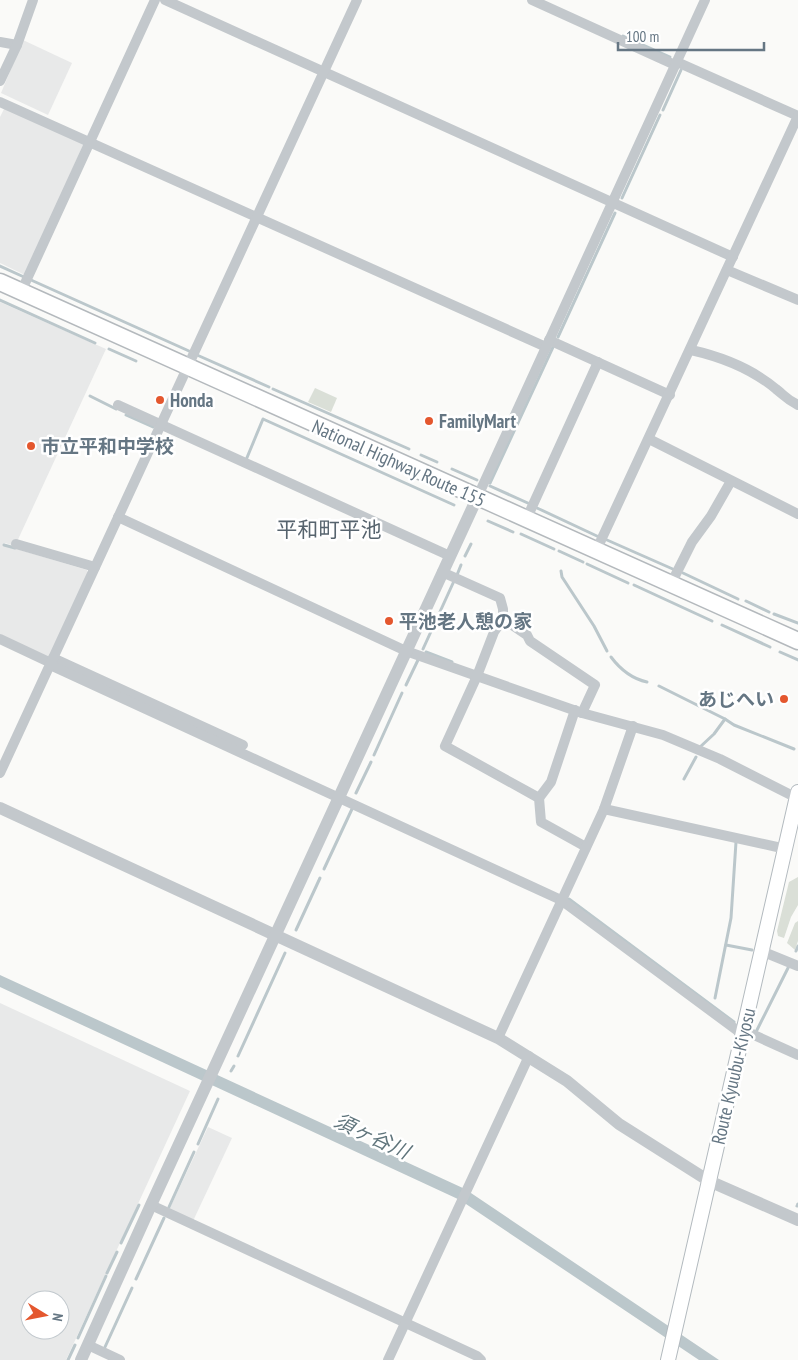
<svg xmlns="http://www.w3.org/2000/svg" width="798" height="1360" font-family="'PT Sans Narrow','Noto Sans JP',sans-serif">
<rect width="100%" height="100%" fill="#fafaf8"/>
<g fill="#e8e9e9" fill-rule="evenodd">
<path d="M 23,40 L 72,63 L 48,115 L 1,93 Z"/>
<path d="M 5,107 L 84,143 L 25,275 L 0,263 L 0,117 Z"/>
<path d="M 0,302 L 106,349 L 15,546 L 5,543 L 3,545 L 87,570 L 88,574 L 48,658 L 0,636 Z"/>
<path d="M 0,1003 L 190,1091 L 66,1360 L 0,1360 ZM 30,1300 L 60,1300 L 60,1330 L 30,1330 Z"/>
<path d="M 208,1127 L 232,1138 L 193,1221 L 169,1210 Z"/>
</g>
<g fill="#dadfd7">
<path d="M 315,388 L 337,398 L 331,412 L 308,402 Z"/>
<path d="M 798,877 L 798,905 L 791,917 L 784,938 L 778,936 L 777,931 L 789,882 Z"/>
<path d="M 798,921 L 798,941 L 795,950 L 787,943 L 795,923 Z"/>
</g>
<path fill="#bbc7cb" d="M 0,975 L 465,1189 L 719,1360 L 699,1360 L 460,1200 L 0,987 Z"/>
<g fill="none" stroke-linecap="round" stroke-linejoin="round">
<g stroke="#bbc7cb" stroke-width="3">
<path d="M 623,36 L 670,57"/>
<path d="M 663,110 L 681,70"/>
<path d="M 622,198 L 660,115"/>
<path d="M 0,266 L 24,277"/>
<path d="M 31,280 L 189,351"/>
<path d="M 0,300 L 95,343"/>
<path d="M 558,337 L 615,213"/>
<path d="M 109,349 L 136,361"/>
<path d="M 197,355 L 269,387"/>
<path d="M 273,389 L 409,449"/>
<path d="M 90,396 L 116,409"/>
<path d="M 126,415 L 153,427"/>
<path d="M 421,455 L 437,462"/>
<path d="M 246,460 L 263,419 L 454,505"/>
<path d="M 452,469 L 477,480"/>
<path d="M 490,483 L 553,347"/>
<path d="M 490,486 L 530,504"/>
<path d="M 537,508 L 599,537"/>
<path d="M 488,521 L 513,532"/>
<path d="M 521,534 L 554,549"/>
<path d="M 607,540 L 675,570"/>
<path d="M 4,545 L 15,548"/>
<path d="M 559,551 L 583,562"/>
<path d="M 465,556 L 471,544"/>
<path d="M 587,564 L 628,583"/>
<path d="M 561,571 L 562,577 L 594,626 L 607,651"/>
<path d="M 683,573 L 738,599"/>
<path d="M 457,575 L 461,565"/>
<path d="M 634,585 L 712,621"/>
<path d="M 746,601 L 769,612"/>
<path d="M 774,614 L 798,623"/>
<path d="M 722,625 L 770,647"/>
<path d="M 423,649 L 454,581"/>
<path d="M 426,652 L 452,662"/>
<path d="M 780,652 L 798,660"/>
<path d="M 611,657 C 620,669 633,679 647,682"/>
<path d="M 406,685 L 418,660"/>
<path d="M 659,686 L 725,719 L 734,725 L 794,749"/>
<path d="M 700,747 L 714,734 L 725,719"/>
<path d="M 374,755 L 402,693"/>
<path d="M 684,779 L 696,757"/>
<path d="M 356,793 L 371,762"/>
<path d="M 324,869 L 352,809"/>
<path d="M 569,899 L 734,1022"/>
<path d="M 296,930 L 320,878"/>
<path d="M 726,945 L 752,950"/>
<path d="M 796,951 L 798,946"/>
<path d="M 715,998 L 731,918 L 736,842"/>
<path d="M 754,1031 L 756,1032 L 788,968"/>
<path d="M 238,1056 L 285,953"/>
<path d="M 231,1071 L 234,1066"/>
<path d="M 198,1144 L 218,1099"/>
<path d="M 797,1206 L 798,1204"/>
<path d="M 169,1207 L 194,1152"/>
<path d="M 121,1243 L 139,1205"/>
<path d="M 107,1273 L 117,1252"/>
<path d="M 136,1279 L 164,1218"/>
<path d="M 78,1338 L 106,1276"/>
<path d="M 105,1347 L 132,1288"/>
<path d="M 68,1360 L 75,1345"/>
</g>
<defs>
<path id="secondary" d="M 668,1360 L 798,792"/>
<path id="trunk" d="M 0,282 L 798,641"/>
</defs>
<use href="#secondary" stroke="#b3babf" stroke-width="16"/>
<use href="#trunk" stroke="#b4b9bd" stroke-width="19"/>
<g stroke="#c3c8cc" stroke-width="10">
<path d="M 165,0 L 733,257"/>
<path d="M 532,0 L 675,65"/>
<path d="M 0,42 L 17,45"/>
<path d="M 677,62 L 798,116"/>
<path d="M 0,81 L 17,45 L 33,0"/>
<path d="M 0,102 L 546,347"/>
<path d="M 727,270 L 798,300"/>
<path d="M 21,292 L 155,0"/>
<path d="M 549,340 L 670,395"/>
<path d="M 691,350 C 722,357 751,368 776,389 C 785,396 786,399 798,405"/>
<path d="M 118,405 L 450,556"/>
<path d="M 649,439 L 798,514"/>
<path d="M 477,498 L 705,0"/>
<path d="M 118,517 L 406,651 L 582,713 L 663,735 L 720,759 L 797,798"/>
<path d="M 526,520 L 598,362"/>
<path d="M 16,544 L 95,567"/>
<path d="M 596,551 L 798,116"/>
<path d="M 442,572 L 500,598 L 503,609 L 503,619 L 494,632 L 477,676 L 445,746 L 539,798 L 541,822 L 586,847"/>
<path d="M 671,584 L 692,542 L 711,516 L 731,481"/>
<path d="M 503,619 L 527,635 L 530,641 L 595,685 L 582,713"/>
<path d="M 0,639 L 51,663"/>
<path d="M 53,658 L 243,745"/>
<path d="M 50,665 L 561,900 L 742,1034"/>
<path d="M 0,773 L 357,0"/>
<path d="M 539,798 L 551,782 L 575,710"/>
<path d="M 604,809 L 786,849"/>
<path d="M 761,951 L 798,966"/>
<path d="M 743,1030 L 798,1055"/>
<path d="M 498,1038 L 604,809 L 633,726"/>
<path d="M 151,1205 L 477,1356 L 481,1360"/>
<path d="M 88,1345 L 120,1360"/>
<path d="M 388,1360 L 529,1056"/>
</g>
<g stroke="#c3c8cc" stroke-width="12">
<path d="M 0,808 L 498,1038 L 567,1081 L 619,1124 L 709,1181 L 798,1220"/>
<path d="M 81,1360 L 151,1205 L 477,498"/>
</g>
<use href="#secondary" stroke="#fff" stroke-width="14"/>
<use href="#trunk" stroke="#fff" stroke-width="16"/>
</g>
<g fill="#e4572e" stroke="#fff" stroke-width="2">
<circle cx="160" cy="400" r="5"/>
<circle cx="429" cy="421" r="5"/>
<circle cx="31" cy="446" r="5"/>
<circle cx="389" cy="621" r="5"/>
<circle cx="784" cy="699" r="5"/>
</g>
<g text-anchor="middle" stroke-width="5" stroke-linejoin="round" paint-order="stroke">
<g font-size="19" font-weight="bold" fill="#657683" stroke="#fff" text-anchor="start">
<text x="170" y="407">Honda</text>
<text x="439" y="428">FamilyMart</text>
<text x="41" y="453">市立平和中学校</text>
<text x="399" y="628">平池老人憩の家</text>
<text x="774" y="706" text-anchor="end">あじへい</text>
</g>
<g font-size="19" fill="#657683" stroke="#fff">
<text transform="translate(399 463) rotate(24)" y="7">National Highway Route 155</text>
<text transform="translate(733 1076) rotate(-77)" y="7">Route Kyuubu-Kiyosu</text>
</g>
<g font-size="20" font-style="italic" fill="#60757c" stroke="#fff">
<text transform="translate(372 1136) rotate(25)" y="7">須ヶ谷川</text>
</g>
<g font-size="21" fill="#57646e" stroke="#fff">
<text x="329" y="537">平和町平池</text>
</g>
</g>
<g transform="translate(45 1315) rotate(100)"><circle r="24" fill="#ffffff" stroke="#c1c8cd"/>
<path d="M0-4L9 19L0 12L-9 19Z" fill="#e4572e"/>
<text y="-8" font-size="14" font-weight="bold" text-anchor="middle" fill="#657683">N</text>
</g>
<path d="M618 42v8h146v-8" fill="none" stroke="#657683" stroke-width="2.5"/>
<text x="626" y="42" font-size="15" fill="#657683" stroke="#ffffff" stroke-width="4" paint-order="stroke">100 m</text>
</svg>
